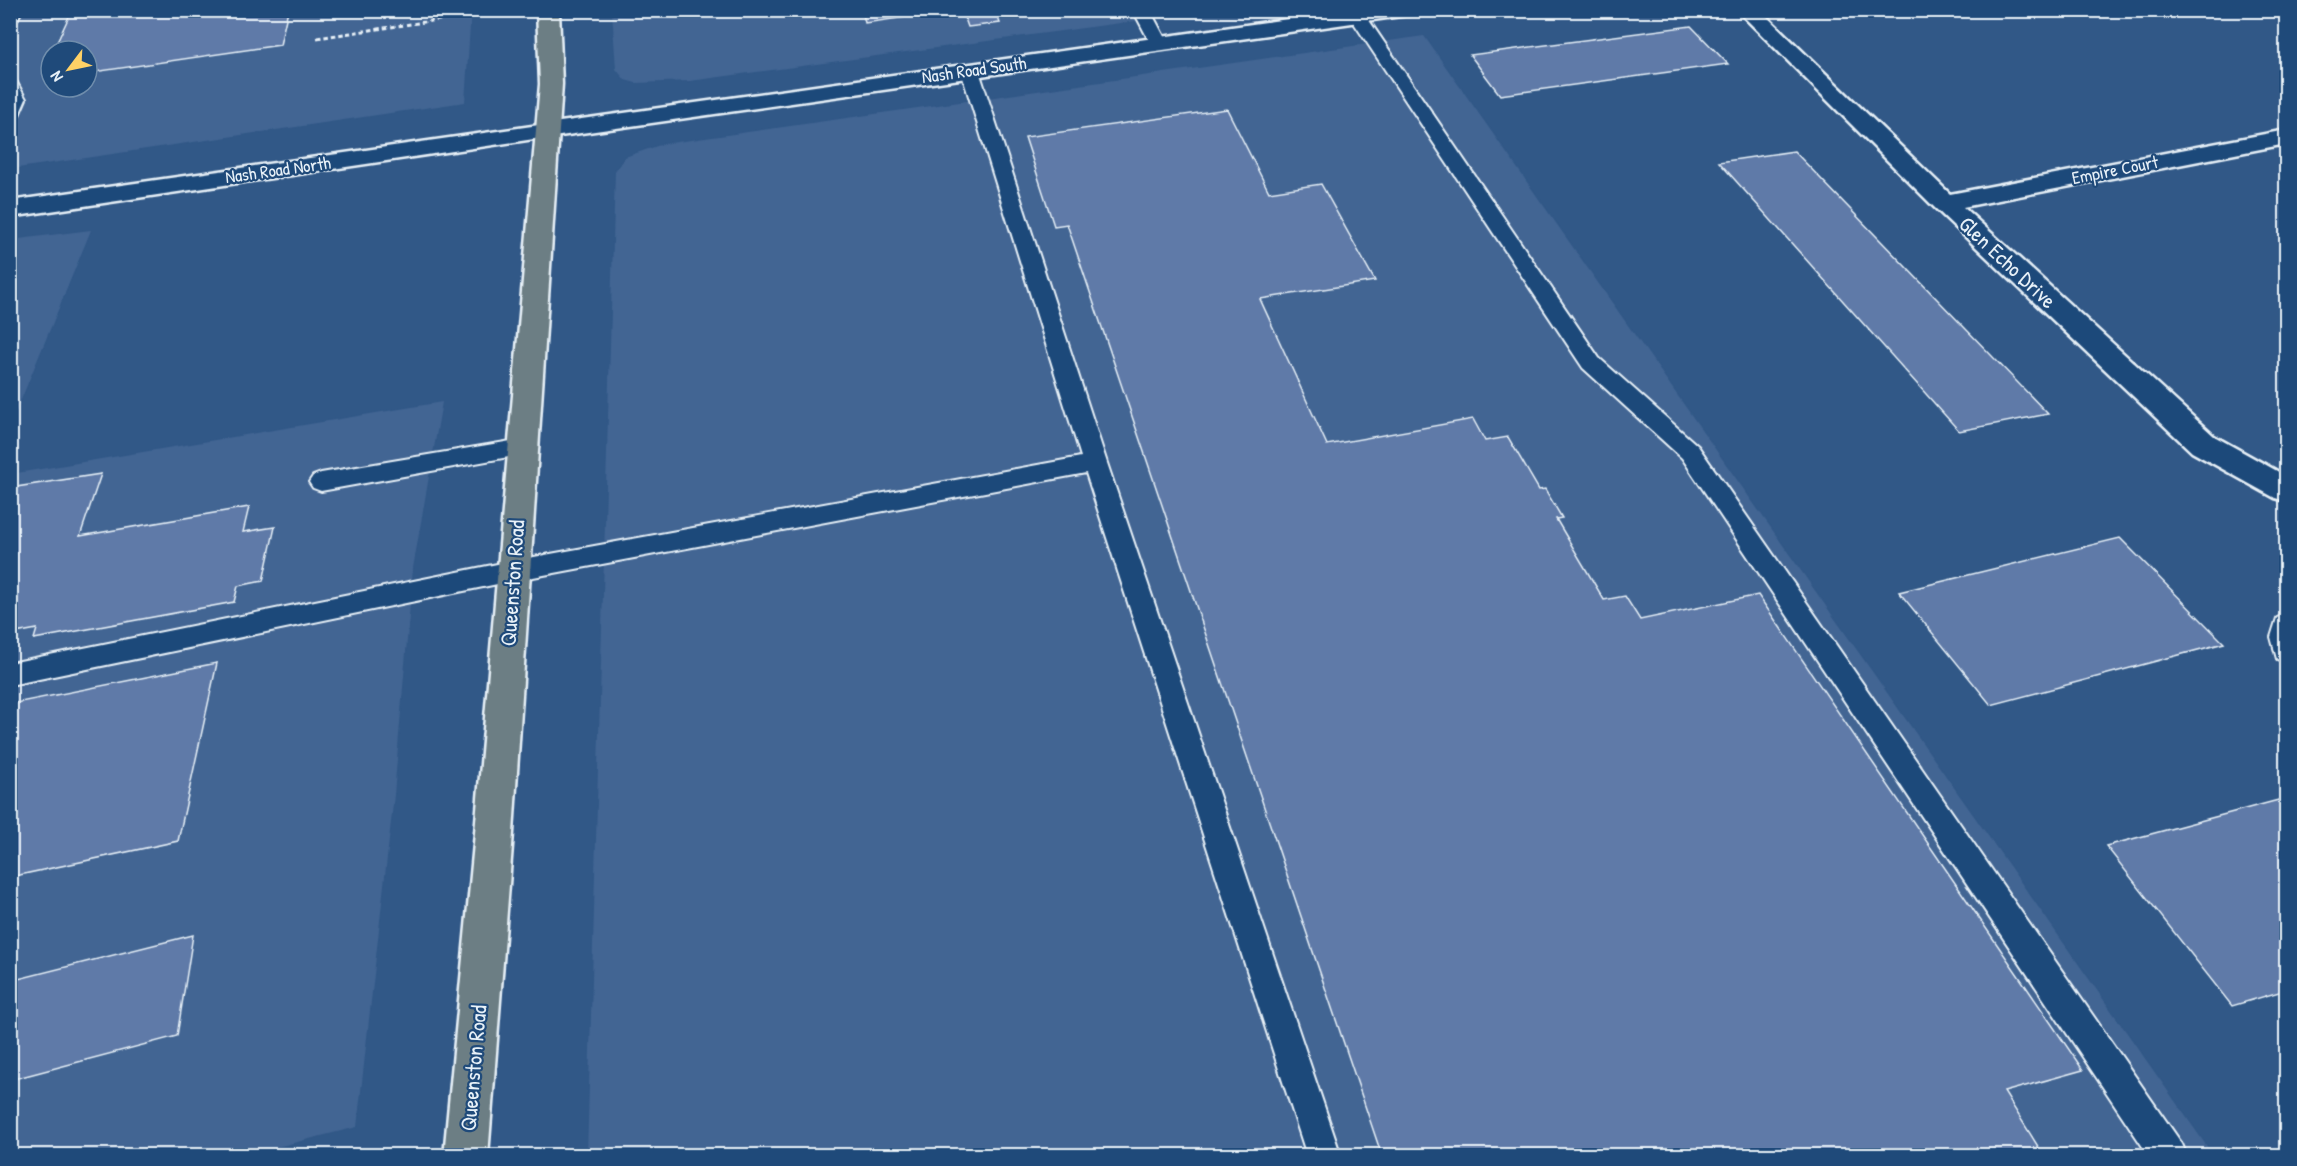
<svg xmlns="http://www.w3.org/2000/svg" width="2297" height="1166" font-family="'Patrick Hand',sans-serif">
<rect width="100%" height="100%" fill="#315887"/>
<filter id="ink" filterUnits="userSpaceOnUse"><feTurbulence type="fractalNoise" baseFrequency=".0167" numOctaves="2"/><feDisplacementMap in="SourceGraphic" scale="12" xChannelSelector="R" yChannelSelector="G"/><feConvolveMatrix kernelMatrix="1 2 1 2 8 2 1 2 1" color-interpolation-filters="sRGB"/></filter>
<g filter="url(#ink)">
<g fill="#426593" fill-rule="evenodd">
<path d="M 10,11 L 471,11 L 465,102 L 11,169 ZM 51,51 L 87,51 L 87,87 L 51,87 Z"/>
<path d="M 612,11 L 1210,11 L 690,81 L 636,83 L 625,80 L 616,69 Z"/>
<path d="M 1424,36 L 2213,1155 L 587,1156 L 615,171 L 625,157 L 663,144 Z"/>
<path d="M 91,230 L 11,424 L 11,240 Z"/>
<path d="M 442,402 L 413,568 L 394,795 L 357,1127 L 245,1155 L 11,1156 L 11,474 Z"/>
</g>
<g fill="#5f7aa8" stroke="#e8f1f8" stroke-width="1.5">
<path d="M 72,10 L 288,10 L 280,45 L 87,73 L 87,51 L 53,51 Z"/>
<path d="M 862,10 L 956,10 L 865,23 Z"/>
<path d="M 962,10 L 995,10 L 1000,23 L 968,27 Z"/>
<path d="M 1691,26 L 1728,64 L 1500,95 L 1470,55 Z"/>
<path d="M 1227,109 L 1269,192 L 1321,184 L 1375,281 L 1260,299 L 1327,445 L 1473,419 L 1485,441 L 1508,437 L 1539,490 L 1545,489 L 1562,518 L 1556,519 L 1604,600 L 1625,596 L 1640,620 L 1758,595 L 2083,1070 L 2004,1092 L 2044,1156 L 1382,1156 L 1067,224 L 1054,226 L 1025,137 Z"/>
<path d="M 1794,151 L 2048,414 L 1959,431 L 1719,162 Z"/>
<path d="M 101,474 L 80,536 L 249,507 L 243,532 L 275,527 L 263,581 L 238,586 L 234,602 L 34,639 L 37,629 L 10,634 L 10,488 Z"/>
<path d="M 2120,538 L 2224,643 L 1991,705 L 1899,592 Z"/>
<path d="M 217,663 L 178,841 L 10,877 L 10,704 Z"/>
<path d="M 2286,798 L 2286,990 L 2232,1006 L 2106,846 Z"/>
<path d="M 193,935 L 177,1036 L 10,1080 L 10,981 Z"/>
</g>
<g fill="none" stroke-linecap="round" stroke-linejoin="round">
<defs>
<g id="service">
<path d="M 10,10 L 22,10 L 16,22 L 10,23 Z"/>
<path d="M 1133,10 L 1150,10 L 1168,44 L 1165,48 L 1153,48 Z"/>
<path d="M 1358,12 L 1364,13 L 1599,358 L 1698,446 L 2182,1144 L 2187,1156 L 2149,1156 L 1682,458 L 1583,368 L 1350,17 Z"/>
<path d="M 970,66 L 976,67 L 979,71 L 1107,463 L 1341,1156 L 1307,1156 L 1086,473 L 512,581 L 10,685 L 10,663 L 512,561 L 1081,457 L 961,71 L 964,67 Z"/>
<path d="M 10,80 L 16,81 L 26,99 L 16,122 L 10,123 Z"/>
<path d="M 523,439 L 531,441 L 535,447 L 531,453 L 321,491 L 313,488 L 309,482 L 313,476 L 321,473 Z"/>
<path d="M 2286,614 L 2286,662 L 2277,659 L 2271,637 L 2277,618 Z"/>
</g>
<path id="minor" d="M 1737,10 L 1760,10 L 1950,194 L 2286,130 L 2286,144 L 1963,207 L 2214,436 L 2286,476 L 2286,501 L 2275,498 L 2192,452 L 1935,208 Z"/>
<path id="tertiary" d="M 1352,10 L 1411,10 L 1409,15 L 1401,16 L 546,138 L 538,136 L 534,131 L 538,126 L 546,124 Z"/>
<path id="secondary" d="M 546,124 L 554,126 L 558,131 L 554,136 L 10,217 L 10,201 Z"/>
<path id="primary" d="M 537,10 L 559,10 L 562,84 L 513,833 L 488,1156 L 444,1156 L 475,833 L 540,84 Z"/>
</defs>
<use href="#service" stroke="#e8f1f8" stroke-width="4"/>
<use href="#minor" stroke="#e8f1f8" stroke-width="5"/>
<use href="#tertiary" stroke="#e8f1f8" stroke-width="5"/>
<use href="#secondary" stroke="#e8f1f8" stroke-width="5"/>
<use href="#primary" stroke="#e8f1f8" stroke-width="5"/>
<path stroke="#e8f1f8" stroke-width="3" stroke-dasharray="4.5 3" stroke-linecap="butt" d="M 317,38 L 505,10"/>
<use href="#service" fill="#1f4a7a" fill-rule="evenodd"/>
<use href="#minor" fill="#1f4a7a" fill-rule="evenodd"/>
<use href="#tertiary" fill="#1f4a7a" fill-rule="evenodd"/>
<use href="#secondary" fill="#1f4a7a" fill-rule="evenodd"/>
<use href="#primary" fill="#6c7e84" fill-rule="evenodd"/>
</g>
</g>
<g text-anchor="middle" stroke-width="4.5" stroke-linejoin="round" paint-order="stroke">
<g font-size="18" fill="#e8f1f8" stroke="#1f4a7a">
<text transform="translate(974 70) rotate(-8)" y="6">Nash Road South</text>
<text transform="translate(278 170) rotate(-8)" y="6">Nash Road North</text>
<text transform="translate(2115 170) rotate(-11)" y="6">Empire Court</text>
</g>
<g font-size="22" fill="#e8f1f8" stroke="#1f4a7a">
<text transform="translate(2008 262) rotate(43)" y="8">Glen Echo Drive</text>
<text transform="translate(512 583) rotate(-86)" y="8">Queenston Road</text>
<text transform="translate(473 1068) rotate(-85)" y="8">Queenston Road</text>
</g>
</g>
<rect width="2297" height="1166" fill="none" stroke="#1f4a7a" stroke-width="36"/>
<rect x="18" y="18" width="2261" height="1130" fill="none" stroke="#e8f1f8" stroke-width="2" filter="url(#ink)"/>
<g transform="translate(69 69) rotate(238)"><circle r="28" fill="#1f4a7a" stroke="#6f8dac" stroke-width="1.5"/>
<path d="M0-4.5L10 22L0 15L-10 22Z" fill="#ffd166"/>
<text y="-9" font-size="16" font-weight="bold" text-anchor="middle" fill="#e8f1f8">N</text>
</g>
</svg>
